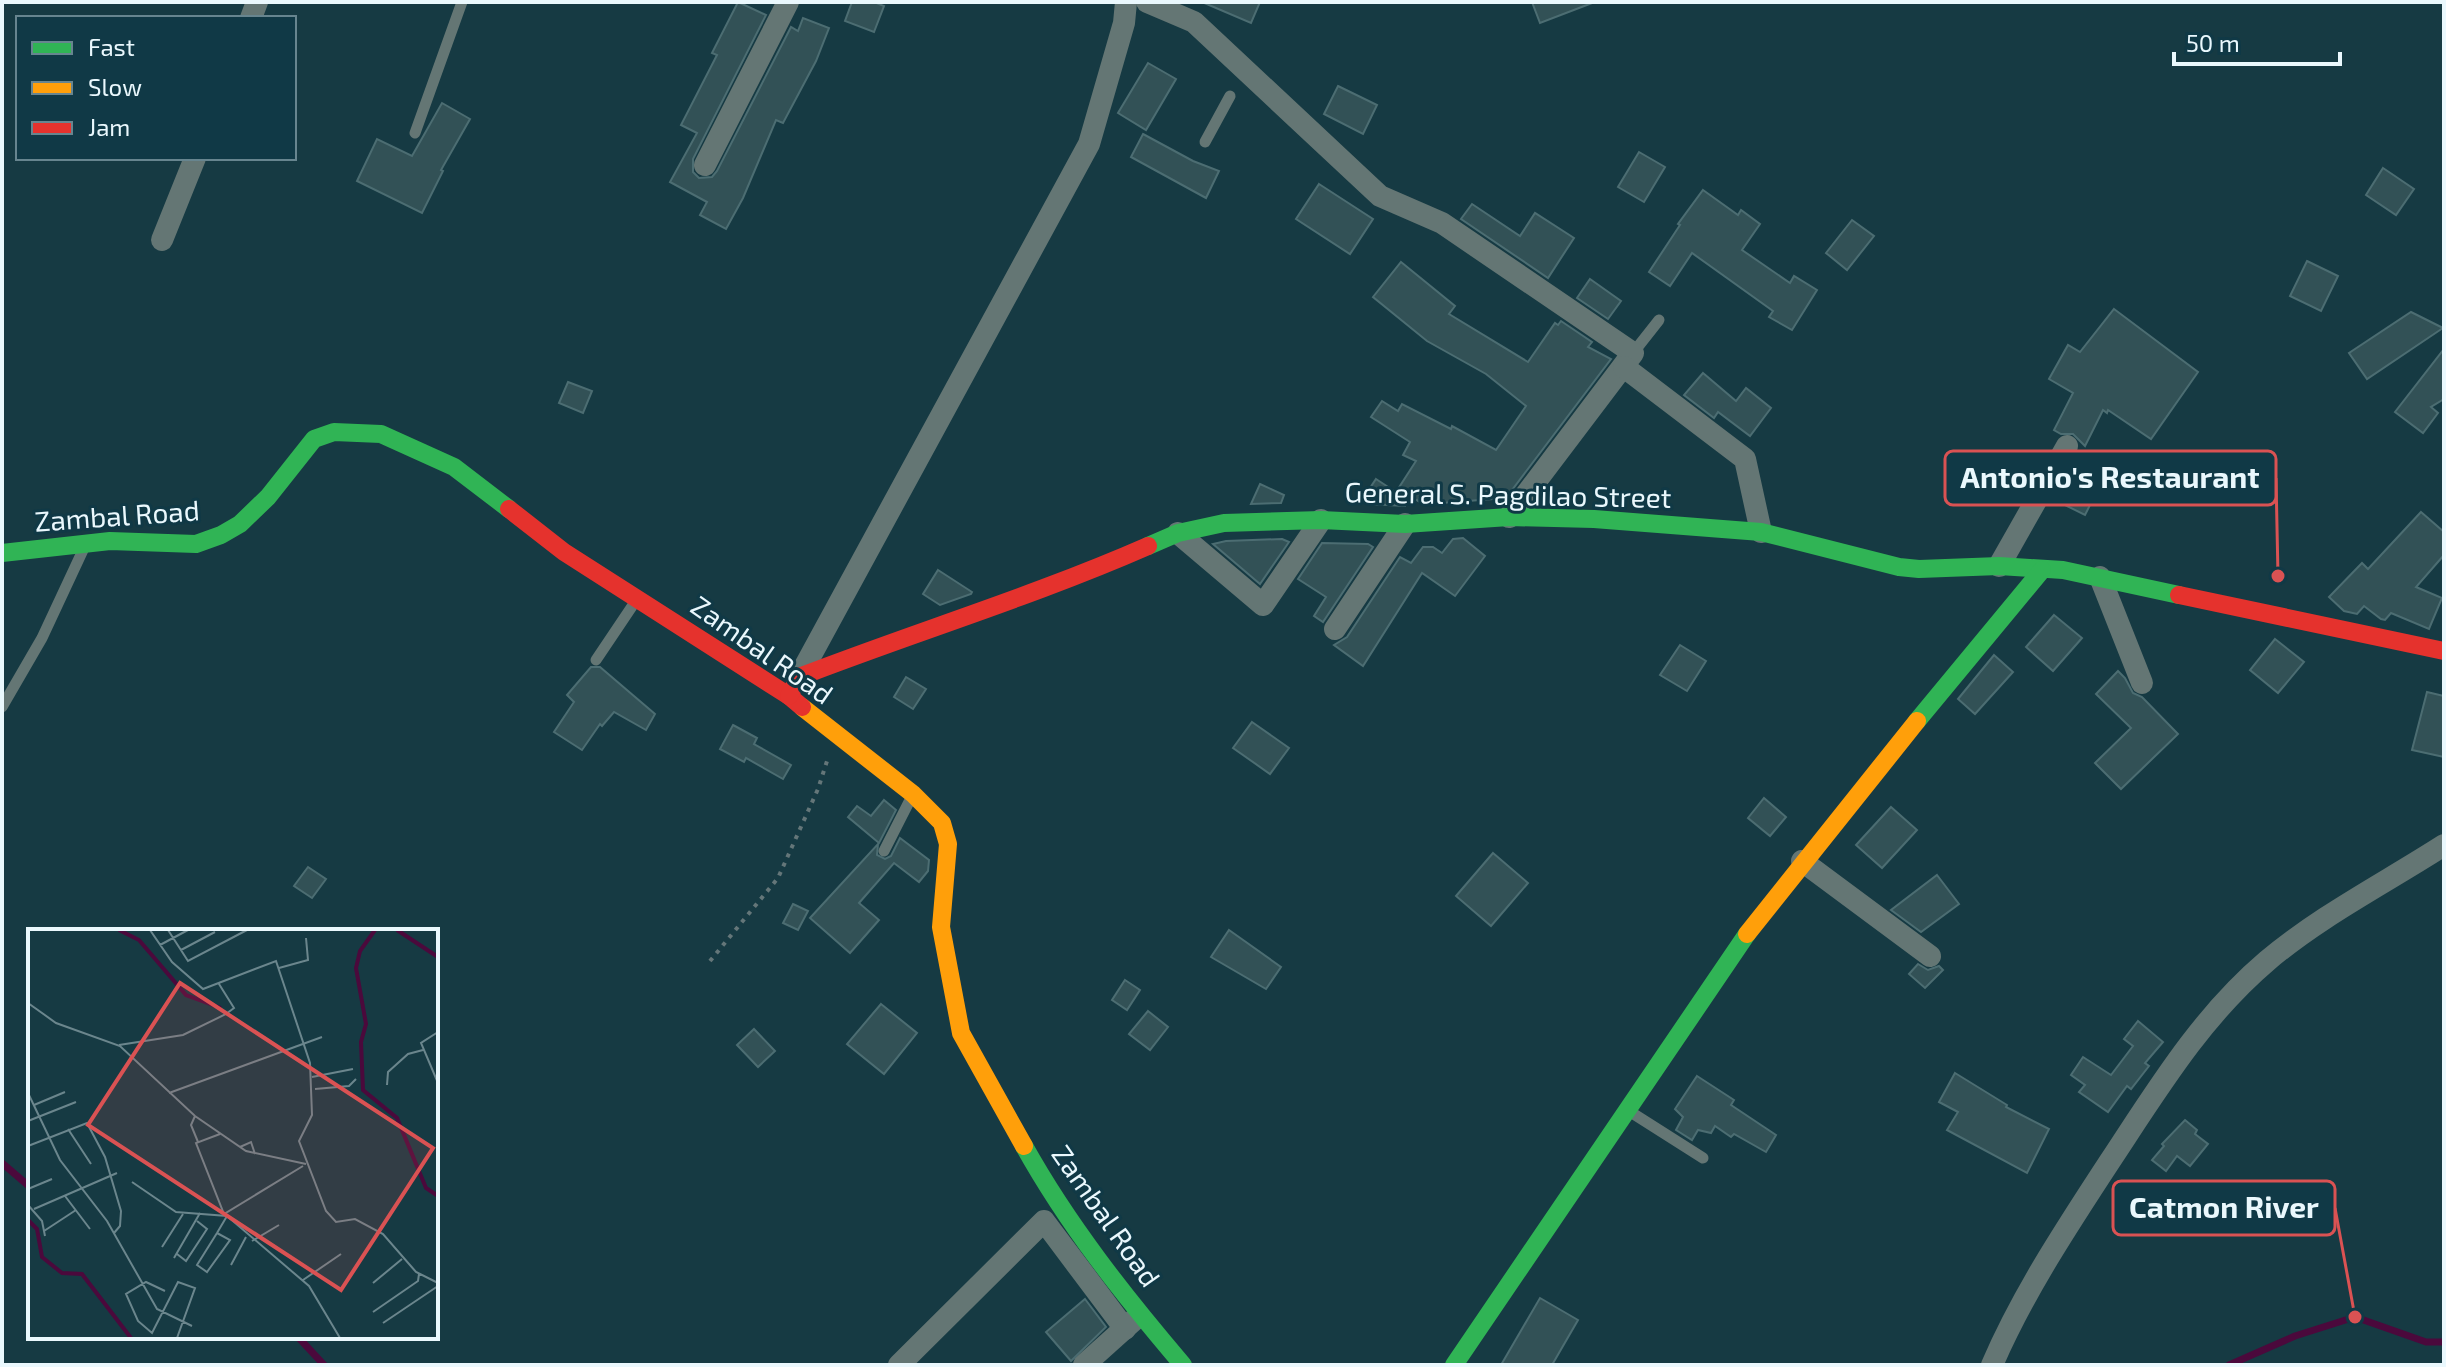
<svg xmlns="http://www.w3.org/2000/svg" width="2446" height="1367" font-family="'Exo 2',sans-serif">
<rect width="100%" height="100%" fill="#163a43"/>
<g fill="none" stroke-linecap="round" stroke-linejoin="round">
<g stroke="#4b093c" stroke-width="7">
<path d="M 2,1163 L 30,1187"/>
<path d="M 298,1337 L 324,1365"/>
<path d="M 2229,1365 L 2295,1336 L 2355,1317 L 2426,1342 L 2444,1342"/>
</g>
</g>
<g fill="#325156" stroke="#4c6d72" stroke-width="2">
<path d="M 738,2 L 766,15 L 693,159 L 693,172 L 699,178 L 712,177 L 717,171 L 791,27 L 798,31 L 803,18 L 829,28 L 816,61 L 783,123 L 776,120 L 743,198 L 726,229 L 700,215 L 707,202 L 670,182 L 697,133 L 681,125 L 717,55 L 712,53 Z"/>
<path d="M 852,2 L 874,2 L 884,6 L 874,32 L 845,21 Z"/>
<path d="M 1202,2 L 1260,2 L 1251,23 Z"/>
<path d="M 1532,2 L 1591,2 L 1592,3 L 1540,23 Z"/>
<path d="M 1148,63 L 1176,79 L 1146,130 L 1118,113 Z"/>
<path d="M 1338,86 L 1377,105 L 1363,134 L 1324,114 Z"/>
<path d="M 442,103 L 470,119 L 441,170 L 443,171 L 422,213 L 357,181 L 377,139 L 412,156 Z"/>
<path d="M 1143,134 L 1193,161 L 1219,171 L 1206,198 L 1131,157 Z"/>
<path d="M 1639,152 L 1665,167 L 1644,202 L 1618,187 Z"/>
<path d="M 2383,168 L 2414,189 L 2396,215 L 2366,195 Z"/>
<path d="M 1319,184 L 1373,219 L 1350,254 L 1296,219 Z"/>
<path d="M 1703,190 L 1738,215 L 1741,210 L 1760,224 L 1742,250 L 1790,283 L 1794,276 L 1817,290 L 1792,330 L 1769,317 L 1773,311 L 1692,253 L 1670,286 L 1649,272 L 1680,225 L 1678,224 Z"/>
<path d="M 1472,204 L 1520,236 L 1535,213 L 1574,238 L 1548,278 L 1461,219 Z"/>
<path d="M 1852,220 L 1874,236 L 1847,270 L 1826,253 Z"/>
<path d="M 2307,261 L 2338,276 L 2321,311 L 2290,296 Z"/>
<path d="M 1401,262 L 1455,306 L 1449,314 L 1528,362 L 1555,323 L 1558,325 L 1561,321 L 1592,342 L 1588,347 L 1611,359 L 1506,498 L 1429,504 L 1419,498 L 1418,501 L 1398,489 L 1416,461 L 1403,455 L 1410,442 L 1371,417 L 1382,401 L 1398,411 L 1402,404 L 1451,429 L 1452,426 L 1496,450 L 1526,406 L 1486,374 L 1427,341 L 1373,297 Z"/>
<path d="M 1590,279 L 1621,301 L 1608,319 L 1577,298 Z"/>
<path d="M 2114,309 L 2198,372 L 2151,439 L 2108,410 L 2107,413 L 2103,410 L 2085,446 L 2073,434 L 2061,434 L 2054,430 L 2073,393 L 2049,379 L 2068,345 L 2080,352 Z"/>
<path d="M 2411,312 L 2443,328 L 2367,379 L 2349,353 Z"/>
<path d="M 2444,349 L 2444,399 L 2431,407 L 2438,413 L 2423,433 L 2395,412 Z"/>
<path d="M 1703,373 L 1736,401 L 1746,388 L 1771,408 L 1750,436 L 1718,412 L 1714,418 L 1684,395 Z"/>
<path d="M 568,382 L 592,391 L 583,413 L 559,403 Z"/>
<path d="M 1376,479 L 1408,500 L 1405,506 L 1369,504 L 1362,500 Z"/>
<path d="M 1260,484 L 1284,495 L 1281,503 L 1251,504 Z"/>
<path d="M 2074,489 L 2093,499 L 2085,515 L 2065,505 Z"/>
<path d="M 2421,512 L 2444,532 L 2444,555 L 2416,587 L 2442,598 L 2429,629 L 2391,613 L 2385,620 L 2381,619 L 2364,606 L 2357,614 L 2344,611 L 2329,597 L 2362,563 L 2368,569 Z"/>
<path d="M 1463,538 L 1485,556 L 1455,596 L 1422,573 L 1363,666 L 1334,645 L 1347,637 L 1400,557 L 1411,563 L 1423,547 L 1433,547 L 1442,553 L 1453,539 Z"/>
<path d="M 1282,539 L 1289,542 L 1260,584 L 1213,544 L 1226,541 Z"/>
<path d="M 1322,543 L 1368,544 L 1373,547 L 1323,622 L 1314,616 L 1326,597 L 1298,579 Z"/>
<path d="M 938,570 L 972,592 L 971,594 L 940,605 L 923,594 Z"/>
<path d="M 2054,615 L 2082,638 L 2053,671 L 2026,647 Z"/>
<path d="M 2275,639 L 2304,662 L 2278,693 L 2250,670 Z"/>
<path d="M 1680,645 L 1706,661 L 1687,691 L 1660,675 Z"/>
<path d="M 1994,655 L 2013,672 L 1975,714 L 1958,699 Z"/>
<path d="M 591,667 L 600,667 L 655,714 L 646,730 L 614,712 L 602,726 L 600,724 L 582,750 L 554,732 L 574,702 L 567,695 Z"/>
<path d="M 2118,671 L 2125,678 L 2133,693 L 2142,697 L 2178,734 L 2121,789 L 2095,763 L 2131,728 L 2096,694 Z"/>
<path d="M 906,677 L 926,689 L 913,709 L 894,697 Z"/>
<path d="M 2427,692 L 2444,696 L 2444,757 L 2412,750 Z"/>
<path d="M 1252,722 L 1289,748 L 1270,774 L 1233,748 Z"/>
<path d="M 733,725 L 757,738 L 754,744 L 791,765 L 783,779 L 746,758 L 744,762 L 720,749 Z"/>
<path d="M 1764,798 L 1786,817 L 1770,836 L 1748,818 Z"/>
<path d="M 884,800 L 896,810 L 879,843 L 848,817 L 857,806 L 871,816 Z"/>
<path d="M 1891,807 L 1917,830 L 1882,868 L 1856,845 Z"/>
<path d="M 900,838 L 929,860 L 928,871 L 919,882 L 894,863 L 859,903 L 879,920 L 850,953 L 810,918 L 878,844 L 877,855 L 885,859 L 891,856 Z"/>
<path d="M 1493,853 L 1528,883 L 1491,926 L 1456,896 Z"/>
<path d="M 308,867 L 326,879 L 312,898 L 294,886 Z"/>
<path d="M 1937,875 L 1959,904 L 1921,932 L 1891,910 Z"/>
<path d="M 793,904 L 808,911 L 798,930 L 783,923 Z"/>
<path d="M 1229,930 L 1281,967 L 1266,989 L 1211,957 Z"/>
<path d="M 1918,964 L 1928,970 L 1939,966 L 1943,970 L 1925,988 L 1909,974 Z"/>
<path d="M 1125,980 L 1140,990 L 1127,1010 L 1112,1000 Z"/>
<path d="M 881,1004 L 917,1033 L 884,1074 L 847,1044 Z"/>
<path d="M 1148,1011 L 1168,1027 L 1150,1050 L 1129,1034 Z"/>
<path d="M 2138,1021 L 2163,1042 L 2145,1063 L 2149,1066 L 2131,1089 L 2127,1086 L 2108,1112 L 2079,1092 L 2085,1085 L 2071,1075 L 2083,1057 L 2111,1075 L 2133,1046 L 2124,1039 Z"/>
<path d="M 754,1029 L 775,1051 L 758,1067 L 737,1045 Z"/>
<path d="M 1955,1073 L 2007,1105 L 2006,1107 L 2049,1129 L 2027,1173 L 1947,1130 L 1958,1112 L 1939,1102 Z"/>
<path d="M 1697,1076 L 1734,1100 L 1731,1105 L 1776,1135 L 1766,1152 L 1734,1134 L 1731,1137 L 1715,1126 L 1711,1133 L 1698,1130 L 1692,1140 L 1676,1130 L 1683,1117 L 1675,1109 Z"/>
<path d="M 2185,1120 L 2197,1130 L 2195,1134 L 2208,1144 L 2190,1166 L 2177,1156 L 2166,1171 L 2152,1160 L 2164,1146 L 2162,1144 Z"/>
<path d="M 1540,1298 L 1578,1320 L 1552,1365 L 1501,1365 Z"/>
<path d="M 1085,1299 L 1106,1327 L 1071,1361 L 1046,1332 Z"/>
</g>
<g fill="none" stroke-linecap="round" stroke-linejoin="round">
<path stroke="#647679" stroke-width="4" stroke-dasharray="4 6" stroke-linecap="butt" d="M 710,961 L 778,878 L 818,789 L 827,761"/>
<g stroke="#647674" stroke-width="11">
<path d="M 415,133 L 462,2"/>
<path d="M 1205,142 L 1230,96"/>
<path d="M 1633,353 L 1659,320"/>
<path d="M 596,660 L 637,599"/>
<path d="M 2,707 L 42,638 L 84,548"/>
<path d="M 884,851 L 911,798"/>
<path d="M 1629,1111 L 1703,1158"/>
</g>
<g stroke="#647674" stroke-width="22">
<path d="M 1147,2 L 1194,22 L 1380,196 L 1442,223 L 1633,353 L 1509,517"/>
<path d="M 251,18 L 257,2"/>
<path d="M 705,165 L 788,2"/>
<path d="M 162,240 L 195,158"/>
<path d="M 1624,367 L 1745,459 L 1761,532"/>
<path d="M 1178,533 L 1263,605 L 1321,520"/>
<path d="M 1999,566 L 2067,446"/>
<path d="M 2100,577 L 2142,683"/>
<path d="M 1335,629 L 1405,524"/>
<path d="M 799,677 L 1089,144 L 1124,23 L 1126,2"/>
<path d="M 1802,861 L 1930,956"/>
<path d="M 899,1365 L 1044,1221 L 1125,1329"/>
<path d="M 1084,1365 L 1134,1320"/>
<path d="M 1992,1365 C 2023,1293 2067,1227 2110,1161 C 2157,1090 2201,1017 2267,961 C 2320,916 2385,883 2444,845"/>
</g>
<g stroke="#30b455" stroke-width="18">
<path d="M 1148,546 L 1178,533 L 1224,523 L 1321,520 L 1405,524 L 1509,517 L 1594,519 L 1761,532 L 1899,567 L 1919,569 L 1999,566 L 2063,570 L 2179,595"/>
<path d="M 2,553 L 110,541 L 196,544 L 221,535 L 240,524 L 268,497 L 314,439 L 334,432 L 381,434 L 454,467 L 509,509"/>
<path d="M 1917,721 L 2042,570"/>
<path d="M 1024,1146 C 1068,1225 1125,1297 1183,1365"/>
<path d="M 1454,1365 L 1747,934"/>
</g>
<g stroke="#ff9f0a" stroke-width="18">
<path d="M 802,707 L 913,794 L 942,823 L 948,844 L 941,927 L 961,1033 L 1024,1146"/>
<path d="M 1747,934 L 1917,721"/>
</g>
<g stroke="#e5322d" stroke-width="18">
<path d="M 509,509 L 564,552 L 789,696 L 802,707"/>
<path d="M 2179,595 L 2444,651"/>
<path d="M 789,696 L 799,677 C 915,632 1034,596 1148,546"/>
</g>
</g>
<g text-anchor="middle" stroke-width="6" stroke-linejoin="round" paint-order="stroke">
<g font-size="28" fill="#eaf8fd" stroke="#103946">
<text transform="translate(1508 495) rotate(1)" y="10">General S. Pagdilao Street</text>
<text transform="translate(117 516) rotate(-4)" y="10">Zambal Road</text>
<text transform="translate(762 650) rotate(35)" y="10">Zambal Road</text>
<text transform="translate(1106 1216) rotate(55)" y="10">Zambal Road</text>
</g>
</g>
<g transform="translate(28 929)">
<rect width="410" height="410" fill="#163a43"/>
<path fill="none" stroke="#4b093c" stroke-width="4" d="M 91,1 L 111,11 L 158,66 L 193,79M 347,1 L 332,22 L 328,39 L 338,95 L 333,113 L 335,161 L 369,189 L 398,259 L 410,267M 369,1 L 410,28M 0,291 L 9,300 L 14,328 L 34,344 L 54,345 L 103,409"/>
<path fill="none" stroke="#6b868d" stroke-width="2" d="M 122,1 L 144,33 L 175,60 L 248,32 L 282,134 L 284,186 L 271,212 L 298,282 L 308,293 L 327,290 L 355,305 L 388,343 L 410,354M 140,1 L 160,32 L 219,1M 132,16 L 160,1M 153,21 L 187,3M 251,39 L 280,31 L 278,9M 0,74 L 28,94 L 92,117 L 167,187 L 218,222 L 278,235M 410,103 L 393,114 L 410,154M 91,116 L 155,106 L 198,85 L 206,79 L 191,55M 284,148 L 325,140M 359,156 L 360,143 L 380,125 L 395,121M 287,160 L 321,157 L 328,150M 0,164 L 32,231 L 79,292 L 129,380 L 164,397M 141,164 L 294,108M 6,176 L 37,163M 167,187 L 163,196 L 170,213M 0,192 L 48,173M 40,200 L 63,235M 192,205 L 168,214 L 196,285 L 275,237M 0,217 L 59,194 L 77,228 L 93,282 L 92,297 L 86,304M 212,218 L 223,213 L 227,225M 104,253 L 148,283 L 199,287 L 281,357 L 312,409M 0,260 L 24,250M 37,267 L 62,300M 0,276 L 14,292 L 17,307M 6,280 L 89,244M 16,302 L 48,281M 189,304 L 202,311 L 179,343 L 169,336 L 189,304 L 199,287M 224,312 L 251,296M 134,318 L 155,285M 149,325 L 158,332 L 179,300 L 169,292M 146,329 L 172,284M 203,336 L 218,308M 275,351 L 313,325M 345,354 L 374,330M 137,362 L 118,353 L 98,365 L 110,392 L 124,404 L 150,353 L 167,359 L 149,409M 345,383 L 390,352 L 391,345M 355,394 L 410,357"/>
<path fill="#da5253" fill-opacity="0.15" stroke="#da5253" stroke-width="4" d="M 152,54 L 405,219 L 313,361 L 60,196 Z"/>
<rect width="410" height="410" fill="none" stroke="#eaf8fd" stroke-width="4"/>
</g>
<path fill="none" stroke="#da5253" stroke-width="3" d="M2278 576L2276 478M2355 1317L2335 1208"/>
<g fill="#da5253" stroke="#103946" stroke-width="3">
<circle cx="2278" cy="576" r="8"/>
<circle cx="2355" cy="1317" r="8"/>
</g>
<g fill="#103946" stroke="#da5253" stroke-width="3">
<rect x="1945" y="451" width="331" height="54" rx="8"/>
<rect x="2113" y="1181" width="222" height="54" rx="8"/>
</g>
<g font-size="30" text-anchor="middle" font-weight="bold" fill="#eaf8fd">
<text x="2110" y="488">Antonio's Restaurant</text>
<text x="2224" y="1218">Catmon River</text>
</g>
<rect width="2446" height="1367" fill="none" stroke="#eaf8fd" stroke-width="8"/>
<rect x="16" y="16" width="280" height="144" fill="#103946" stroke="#67858f" stroke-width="2"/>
<rect x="32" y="42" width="40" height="12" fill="#30b455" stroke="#67858f" stroke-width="2"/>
<text x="88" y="56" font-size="24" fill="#eaf8fd">Fast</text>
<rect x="32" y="82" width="40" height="12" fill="#ff9f0a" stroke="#67858f" stroke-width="2"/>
<text x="88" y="96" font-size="24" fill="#eaf8fd">Slow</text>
<rect x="32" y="122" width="40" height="12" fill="#e5322d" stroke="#67858f" stroke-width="2"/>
<text x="88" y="136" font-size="24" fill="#eaf8fd">Jam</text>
<path d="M2174 52v12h166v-12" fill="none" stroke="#eaf8fd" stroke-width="4"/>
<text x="2186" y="52" font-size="24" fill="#eaf8fd" stroke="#103946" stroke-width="6" paint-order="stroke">50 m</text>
</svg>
